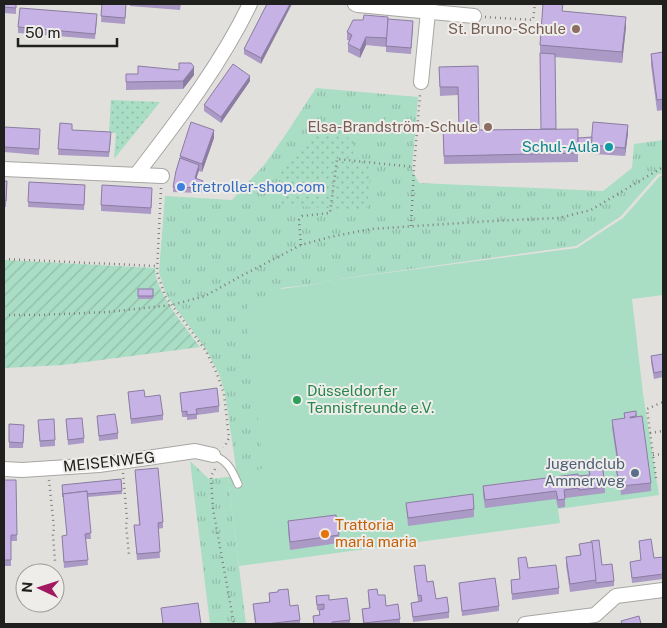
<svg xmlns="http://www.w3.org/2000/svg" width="667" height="628" font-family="'Public Sans',sans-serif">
<defs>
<pattern id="grass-tufts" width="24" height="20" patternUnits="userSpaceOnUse" patternTransform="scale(1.25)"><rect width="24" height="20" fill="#a9ddc4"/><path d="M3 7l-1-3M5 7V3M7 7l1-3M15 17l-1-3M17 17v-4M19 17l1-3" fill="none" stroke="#91bda8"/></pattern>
<pattern id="park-dots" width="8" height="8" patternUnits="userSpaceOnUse" patternTransform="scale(1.25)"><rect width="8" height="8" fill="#a9ddc4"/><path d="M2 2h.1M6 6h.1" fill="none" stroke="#91bda8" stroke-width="1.8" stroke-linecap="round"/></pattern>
<pattern id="garden-furrows" width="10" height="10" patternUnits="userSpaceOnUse" patternTransform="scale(1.25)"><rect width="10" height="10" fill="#a9ddc4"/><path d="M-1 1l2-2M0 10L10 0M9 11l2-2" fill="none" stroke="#91bda8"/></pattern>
</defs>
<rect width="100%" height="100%" fill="#e1e0dd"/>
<g fill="url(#grass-tufts)">
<path d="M 316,88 L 418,97 L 412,170 L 419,183 L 603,191 L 632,168 L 634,144 L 663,140 L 663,174 L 658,174 L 621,216 L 576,246 L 325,281 L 324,283 L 281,288 L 282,295 L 251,328 L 266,480 L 238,482 L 225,393 L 219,374 L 206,349 L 166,295 L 159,272 L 165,196 L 232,200 L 265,164 L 286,134 Z"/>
<path d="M 190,461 L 209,479 L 228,477 L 246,624 L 210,624 Z"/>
</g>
<g fill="url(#park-dots)">
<path d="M 111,100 L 160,102 L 114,159 L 116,133 L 109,132 Z"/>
<path d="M 313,134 L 354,138 L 353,156 L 371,165 L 367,211 L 282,205 L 280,170 Z"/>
</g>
<path fill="url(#garden-furrows)" d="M 4,260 L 155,268 C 154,291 187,329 200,347 L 63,365 L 4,368 Z"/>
<g fill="#a9ddc4">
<path d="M 342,111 L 384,115 L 382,137 L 340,133 Z"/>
<path d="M 663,175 L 663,295 L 632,299 L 643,394 L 659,495 L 558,509 L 560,523 L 239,566 L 228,477 L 264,468 L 247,331 L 251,328 L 247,300 L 281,295 L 281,289 L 324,283 L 325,281 L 577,248 L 623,218 L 660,176 Z"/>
</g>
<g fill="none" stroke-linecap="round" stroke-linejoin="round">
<defs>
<path id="service" d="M 213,455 C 228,461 232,470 238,484"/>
<g id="minor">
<path d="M 355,4 L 358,5 L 474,16"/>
<path d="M 421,82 L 428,12 L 430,4"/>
<path d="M 4,169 L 162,176"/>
<path d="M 136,175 C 178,120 220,66 250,4"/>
<path d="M 4,469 L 22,470 L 99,465 L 195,451 L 213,455"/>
<path d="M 525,624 L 595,615 L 616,596 L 663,590"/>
</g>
</defs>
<use href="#service" stroke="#a7a6a3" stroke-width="9"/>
<use href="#minor" stroke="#a7a6a3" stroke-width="16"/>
<g stroke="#7f7e7c" stroke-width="2.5" stroke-dasharray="1 4" stroke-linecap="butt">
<path d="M 485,17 L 533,20 L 535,4"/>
<path d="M 161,188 L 157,272 L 165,296 L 206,351 L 217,374 L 224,394 L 229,438 L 224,448"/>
<path d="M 411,226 L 414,167 L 420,95"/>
<path d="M 301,245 L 299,220 L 302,216 L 330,213 L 337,159 L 414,167"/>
<path d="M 4,259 L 157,266"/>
<path d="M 4,315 L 39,315 L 108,312 L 172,305 L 205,296 L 241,276 L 301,245 L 330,237 L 371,229 L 491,221 L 559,218 L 591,210 L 663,167"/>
<path d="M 650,433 L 663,431"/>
<path d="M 653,455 L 663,454"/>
<path d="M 215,469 L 211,476 L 213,509 L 234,624"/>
<path d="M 123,473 L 127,519 L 126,525 L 129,555"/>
<path d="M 656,478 L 647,409 L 663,402"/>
<path d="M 49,480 L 54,528 L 53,535 L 55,561"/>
</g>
<use href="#service" stroke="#fff" stroke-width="7"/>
<use href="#minor" stroke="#fff" stroke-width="14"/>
</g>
<g fill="#ab99c6">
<path d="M 4,4 L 16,4 L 16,14 L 4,13 Z"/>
<path d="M 102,4 L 126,4 L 125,24 L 101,22 Z"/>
<path d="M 130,4 L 181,4 L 180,10 L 130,6 Z"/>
<path d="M 267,4 L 261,64 L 244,54 L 244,49 Z"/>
<path d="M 563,11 L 626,27 L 622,63 L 555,57 L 556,129 L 578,140 L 592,137 L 628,133 L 625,156 L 578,153 L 578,162 L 444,164 L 443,127 L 459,127 L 458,95 L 440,96 L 439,67 L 478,66 L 479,130 L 541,129 L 540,45 Z"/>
<path d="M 388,19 L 413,27 L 411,54 L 386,52 L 386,47 L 366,45 L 360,58 L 348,52 L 348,44 L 350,41 L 347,40 L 347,32 L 363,20 Z"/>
<path d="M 97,20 L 95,39 L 18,33 L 18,27 Z"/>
<path d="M 663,52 L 663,110 L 657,111 L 651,65 L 651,54 Z"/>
<path d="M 194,75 L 183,89 L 126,90 L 126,82 Z"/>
<path d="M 250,81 L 221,123 L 204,111 L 204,105 Z"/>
<path d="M 60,123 L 72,130 L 111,137 L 109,157 L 58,155 Z"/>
<path d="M 4,127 L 40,134 L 39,155 L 4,152 Z"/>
<path d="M 214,138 L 202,172 L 199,171 L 196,178 L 203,186 L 201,193 L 173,192 L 173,187 L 180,156 Z"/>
<path d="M 4,181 L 7,181 L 6,207 L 4,207 Z"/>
<path d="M 29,182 L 85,185 L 84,210 L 28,207 Z"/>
<path d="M 152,194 L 151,214 L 101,211 L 101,205 Z"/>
<rect x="138" y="289" width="15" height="10"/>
<path d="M 663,354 L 663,377 L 654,379 L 651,362 L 651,356 Z"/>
<path d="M 128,392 L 145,397 L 163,415 L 163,420 L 131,424 Z"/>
<path d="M 180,393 L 219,406 L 219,412 L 197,415 L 197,419 L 187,420 L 187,417 L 182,417 Z"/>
<path d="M 636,411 L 651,483 L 651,491 L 621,495 L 620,485 L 618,486 L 616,468 L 618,468 L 612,428 L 612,420 L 624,419 L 624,413 Z"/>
<path d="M 97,416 L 118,433 L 118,439 L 99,441 Z"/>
<path d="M 66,419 L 84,438 L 84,443 L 68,445 Z"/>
<path d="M 9,424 L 24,425 L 23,448 L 9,448 Z"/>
<path d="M 38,425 L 55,440 L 55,446 L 40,447 Z"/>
<path d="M 588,464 L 605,487 L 605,493 L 565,498 L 565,507 L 558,508 L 556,499 L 485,508 L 483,494 L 483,486 L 589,475 Z"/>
<path d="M 135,470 L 163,522 L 163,528 L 158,529 L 160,558 L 137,560 L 134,525 L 139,525 Z"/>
<path d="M 121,479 L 122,494 L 88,497 L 91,539 L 86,539 L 88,565 L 64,568 L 62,536 L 67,535 L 62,485 Z"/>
<path d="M 4,480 L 16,480 L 17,541 L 11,541 L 11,566 L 4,566 Z"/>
<path d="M 406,503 L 474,509 L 474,517 L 408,526 Z"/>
<path d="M 288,521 L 339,535 L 339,543 L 290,550 L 288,530 Z"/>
<path d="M 639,541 L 654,558 L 663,557 L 663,579 L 632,583 L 630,562 L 641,561 Z"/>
<path d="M 579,544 L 602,565 L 614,581 L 614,586 L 570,592 L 566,565 L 566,557 L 580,555 Z"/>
<path d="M 518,558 L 528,568 L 559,588 L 559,594 L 512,600 L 511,580 L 520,579 Z"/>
<path d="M 414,566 L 427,582 L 436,599 L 449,612 L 449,618 L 413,622 L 411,603 L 421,601 L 418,601 Z"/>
<path d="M 459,583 L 499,606 L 499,611 L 462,616 Z"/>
<path d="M 368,590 L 378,595 L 386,606 L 400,619 L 400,624 L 363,624 L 362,609 L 369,608 Z"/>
<path d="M 269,593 L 290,606 L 300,620 L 300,624 L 255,624 L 253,604 L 269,602 Z"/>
<path d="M 316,596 L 329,600 L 350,620 L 350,624 L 313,624 L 313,616 L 319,615 L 319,610 L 317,610 Z"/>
</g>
<g fill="#8b7da1">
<path d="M 290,4 L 292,4 L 261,64 L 261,58 Z"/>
<path d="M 626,17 L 626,27 L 622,63 L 622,52 Z"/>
<path d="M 366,37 L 366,45 L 360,58 L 360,50 Z"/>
<path d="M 194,67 L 194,75 L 183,89 L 183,81 Z"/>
<path d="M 250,76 L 250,81 L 221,123 L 221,117 Z"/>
<path d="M 628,125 L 628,133 L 625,156 L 625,148 Z"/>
<path d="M 214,130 L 214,138 L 202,172 L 202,164 Z"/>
<path d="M 199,165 L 199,170 L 195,183 L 195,178 Z"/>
<path d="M 203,181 L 203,186 L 201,193 L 201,188 Z"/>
</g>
<g fill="#c7b2e6" stroke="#8b7da1">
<path d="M 4,4 L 16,4 L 16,8 L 4,7 Z"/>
<path d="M 102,4 L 126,4 L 125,18 L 101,16 Z"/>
<path d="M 267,4 L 290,4 L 261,58 L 244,49 Z"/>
<path d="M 543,4 L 563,4 L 562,11 L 626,17 L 622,52 L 540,45 Z"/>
<path d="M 20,8 L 97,14 L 95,34 L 18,27 Z"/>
<path d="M 364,15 L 388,17 L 387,38 L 366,37 L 360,50 L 348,44 L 352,35 L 347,32 L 353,20 L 363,20 Z"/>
<path d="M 388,19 L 413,21 L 411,48 L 386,46 Z"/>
<path d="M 663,52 L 663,99 L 657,100 L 651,54 Z"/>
<path d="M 540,53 L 555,54 L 556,129 L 541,129 Z"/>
<path d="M 179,63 L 191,63 L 194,67 L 183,81 L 126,82 L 126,74 L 138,74 L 138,66 L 179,70 Z"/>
<path d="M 233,64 L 250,76 L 221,117 L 204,105 Z"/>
<path d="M 478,66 L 479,130 L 578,129 L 578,153 L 444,156 L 443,127 L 459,127 L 458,87 L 440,87 L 439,67 Z"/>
<path d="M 191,122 L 214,130 L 202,164 L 180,156 Z"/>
<path d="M 593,122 L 628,125 L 625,148 L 591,145 Z"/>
<path d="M 60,123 L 72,124 L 72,130 L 111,132 L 109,152 L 58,149 Z"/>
<path d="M 4,127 L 40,129 L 39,149 L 4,147 Z"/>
<path d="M 592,137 L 591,151 L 578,150 L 578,138 Z"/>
<path d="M 180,158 L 199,165 L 195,178 L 203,181 L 201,188 L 173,187 L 176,171 Z"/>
<path d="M 4,181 L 7,181 L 6,201 L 4,201 Z"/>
<path d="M 29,182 L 85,185 L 84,205 L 28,202 Z"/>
<path d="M 102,185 L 152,188 L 151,208 L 101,205 Z"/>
<rect x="138" y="289" width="15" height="7"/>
<path d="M 663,354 L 663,371 L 654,373 L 651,356 Z"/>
<path d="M 217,388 L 219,406 L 196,409 L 197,414 L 187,415 L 187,411 L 182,412 L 180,393 Z"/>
<path d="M 144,390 L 145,397 L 160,395 L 163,415 L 131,419 L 128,392 Z"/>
<path d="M 636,411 L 636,416 L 630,417 L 630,418 L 642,416 L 651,483 L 621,486 L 620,477 L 618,477 L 616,468 L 619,467 L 612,420 L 625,418 L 624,413 Z"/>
<path d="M 115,414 L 118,433 L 99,436 L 97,416 Z"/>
<path d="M 82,418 L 84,438 L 68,440 L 66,419 Z"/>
<path d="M 54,419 L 55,440 L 40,441 L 38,420 Z"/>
<path d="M 9,424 L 24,425 L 23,443 L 9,442 Z"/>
<path d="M 602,462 L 605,487 L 579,490 L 578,476 L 590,475 L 588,464 Z"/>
<path d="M 158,468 L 163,522 L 158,523 L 160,552 L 137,554 L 134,525 L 140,525 L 135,470 Z"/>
<path d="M 578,474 L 579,488 L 564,490 L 565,499 L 558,500 L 556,491 L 485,500 L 483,486 Z"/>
<path d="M 121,479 L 122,491 L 87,494 L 87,491 L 63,494 L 63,497 L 62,485 Z"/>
<path d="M 4,480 L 16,480 L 17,535 L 11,535 L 11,560 L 4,560 Z"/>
<path d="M 87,491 L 91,533 L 85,534 L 88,560 L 64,562 L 62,536 L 67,535 L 63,494 Z"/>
<path d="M 473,494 L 474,509 L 408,518 L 406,503 Z"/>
<path d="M 336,515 L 339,535 L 290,542 L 288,521 Z"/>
<path d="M 651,539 L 654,558 L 663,557 L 663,574 L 632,578 L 630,562 L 641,560 L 639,541 Z"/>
<path d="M 599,540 L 602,565 L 612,564 L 614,581 L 596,583 L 591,541 Z"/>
<path d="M 592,542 L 596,580 L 570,584 L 566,557 L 581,555 L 579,544 Z"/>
<path d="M 526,557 L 528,568 L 556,565 L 559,588 L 512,594 L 511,580 L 520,579 L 518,558 Z"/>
<path d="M 425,565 L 427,582 L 433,581 L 436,599 L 447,597 L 449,612 L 413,617 L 411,603 L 422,601 L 421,595 L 418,596 L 414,566 Z"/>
<path d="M 495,578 L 499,606 L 462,611 L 459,583 Z"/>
<path d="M 288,589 L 290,606 L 298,605 L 300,620 L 266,624 L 256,624 L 253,604 L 270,602 L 269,593 L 278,592 L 278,590 Z"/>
<path d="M 377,589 L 378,595 L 385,595 L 386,606 L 398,604 L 400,619 L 364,623 L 362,609 L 370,608 L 368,590 Z"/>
<path d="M 329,595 L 329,600 L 347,598 L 350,620 L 332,622 L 332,624 L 314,624 L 313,616 L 320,615 L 319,610 L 324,609 L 324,604 L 317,605 L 316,596 Z"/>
<path d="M 198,603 L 201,624 L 163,624 L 161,608 Z"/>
<path d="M 639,616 L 641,624 L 622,624 L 621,621 Z"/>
</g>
<g fill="#8d6e63" stroke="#eeedea" stroke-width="2">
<circle cx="576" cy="29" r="5"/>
<circle cx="488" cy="127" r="5"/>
</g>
<circle fill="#0f9aa8" stroke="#eeedea" stroke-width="2" cx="609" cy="147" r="5"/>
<circle fill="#3f7fe0" stroke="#eeedea" stroke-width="2" cx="181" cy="187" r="5"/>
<circle fill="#2e9e5b" stroke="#eeedea" stroke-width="2" cx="297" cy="400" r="5"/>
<circle fill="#5c6f8a" stroke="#eeedea" stroke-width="2" cx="635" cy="473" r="5"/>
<circle fill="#e8710a" stroke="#eeedea" stroke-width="2" cx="325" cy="534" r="5"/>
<g text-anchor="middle" stroke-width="4" stroke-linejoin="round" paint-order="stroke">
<g font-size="15" fill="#785e54" stroke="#eeedea" text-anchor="end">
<text x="566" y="34">St. Bruno-Schule</text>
<text x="478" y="132">Elsa-Brandström-Schule</text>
</g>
<g font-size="15" fill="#0d838f" stroke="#eeedea" text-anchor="end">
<text x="599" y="152">Schul-Aula</text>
</g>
<g font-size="15" fill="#366cbe" stroke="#eeedea" text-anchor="start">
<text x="191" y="192">tretroller-shop.com</text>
</g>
<g font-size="15" fill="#27864d" stroke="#eeedea" text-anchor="start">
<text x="307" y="396">Düsseldorfer<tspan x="307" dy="17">Tennisfreunde e.V.</tspan></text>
</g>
<g font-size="15" fill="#20201f" stroke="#eeedea">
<text transform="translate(109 462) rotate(-6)" y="5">MEISENWEG</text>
</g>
<g font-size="15" fill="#4e5e75" stroke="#eeedea" text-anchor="end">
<text x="625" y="469">Jugendclub<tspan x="625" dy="17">Ammerweg</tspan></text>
</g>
<g font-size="15" fill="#c56008" stroke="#eeedea" text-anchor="start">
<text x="335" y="530">Trattoria<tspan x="335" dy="17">maria maria</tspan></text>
</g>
</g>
<rect width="667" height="628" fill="none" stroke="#20201f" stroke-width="10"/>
<g transform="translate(40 588) rotate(274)"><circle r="24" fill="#eeedea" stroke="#9c9b99"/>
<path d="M0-4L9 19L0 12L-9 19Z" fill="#a31961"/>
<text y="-8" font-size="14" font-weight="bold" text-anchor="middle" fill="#20201f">N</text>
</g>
<path d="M18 38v8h99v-8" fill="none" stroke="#20201f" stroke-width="2.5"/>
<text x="25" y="38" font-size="15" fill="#20201f" stroke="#eeedea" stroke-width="4" paint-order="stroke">50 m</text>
</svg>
